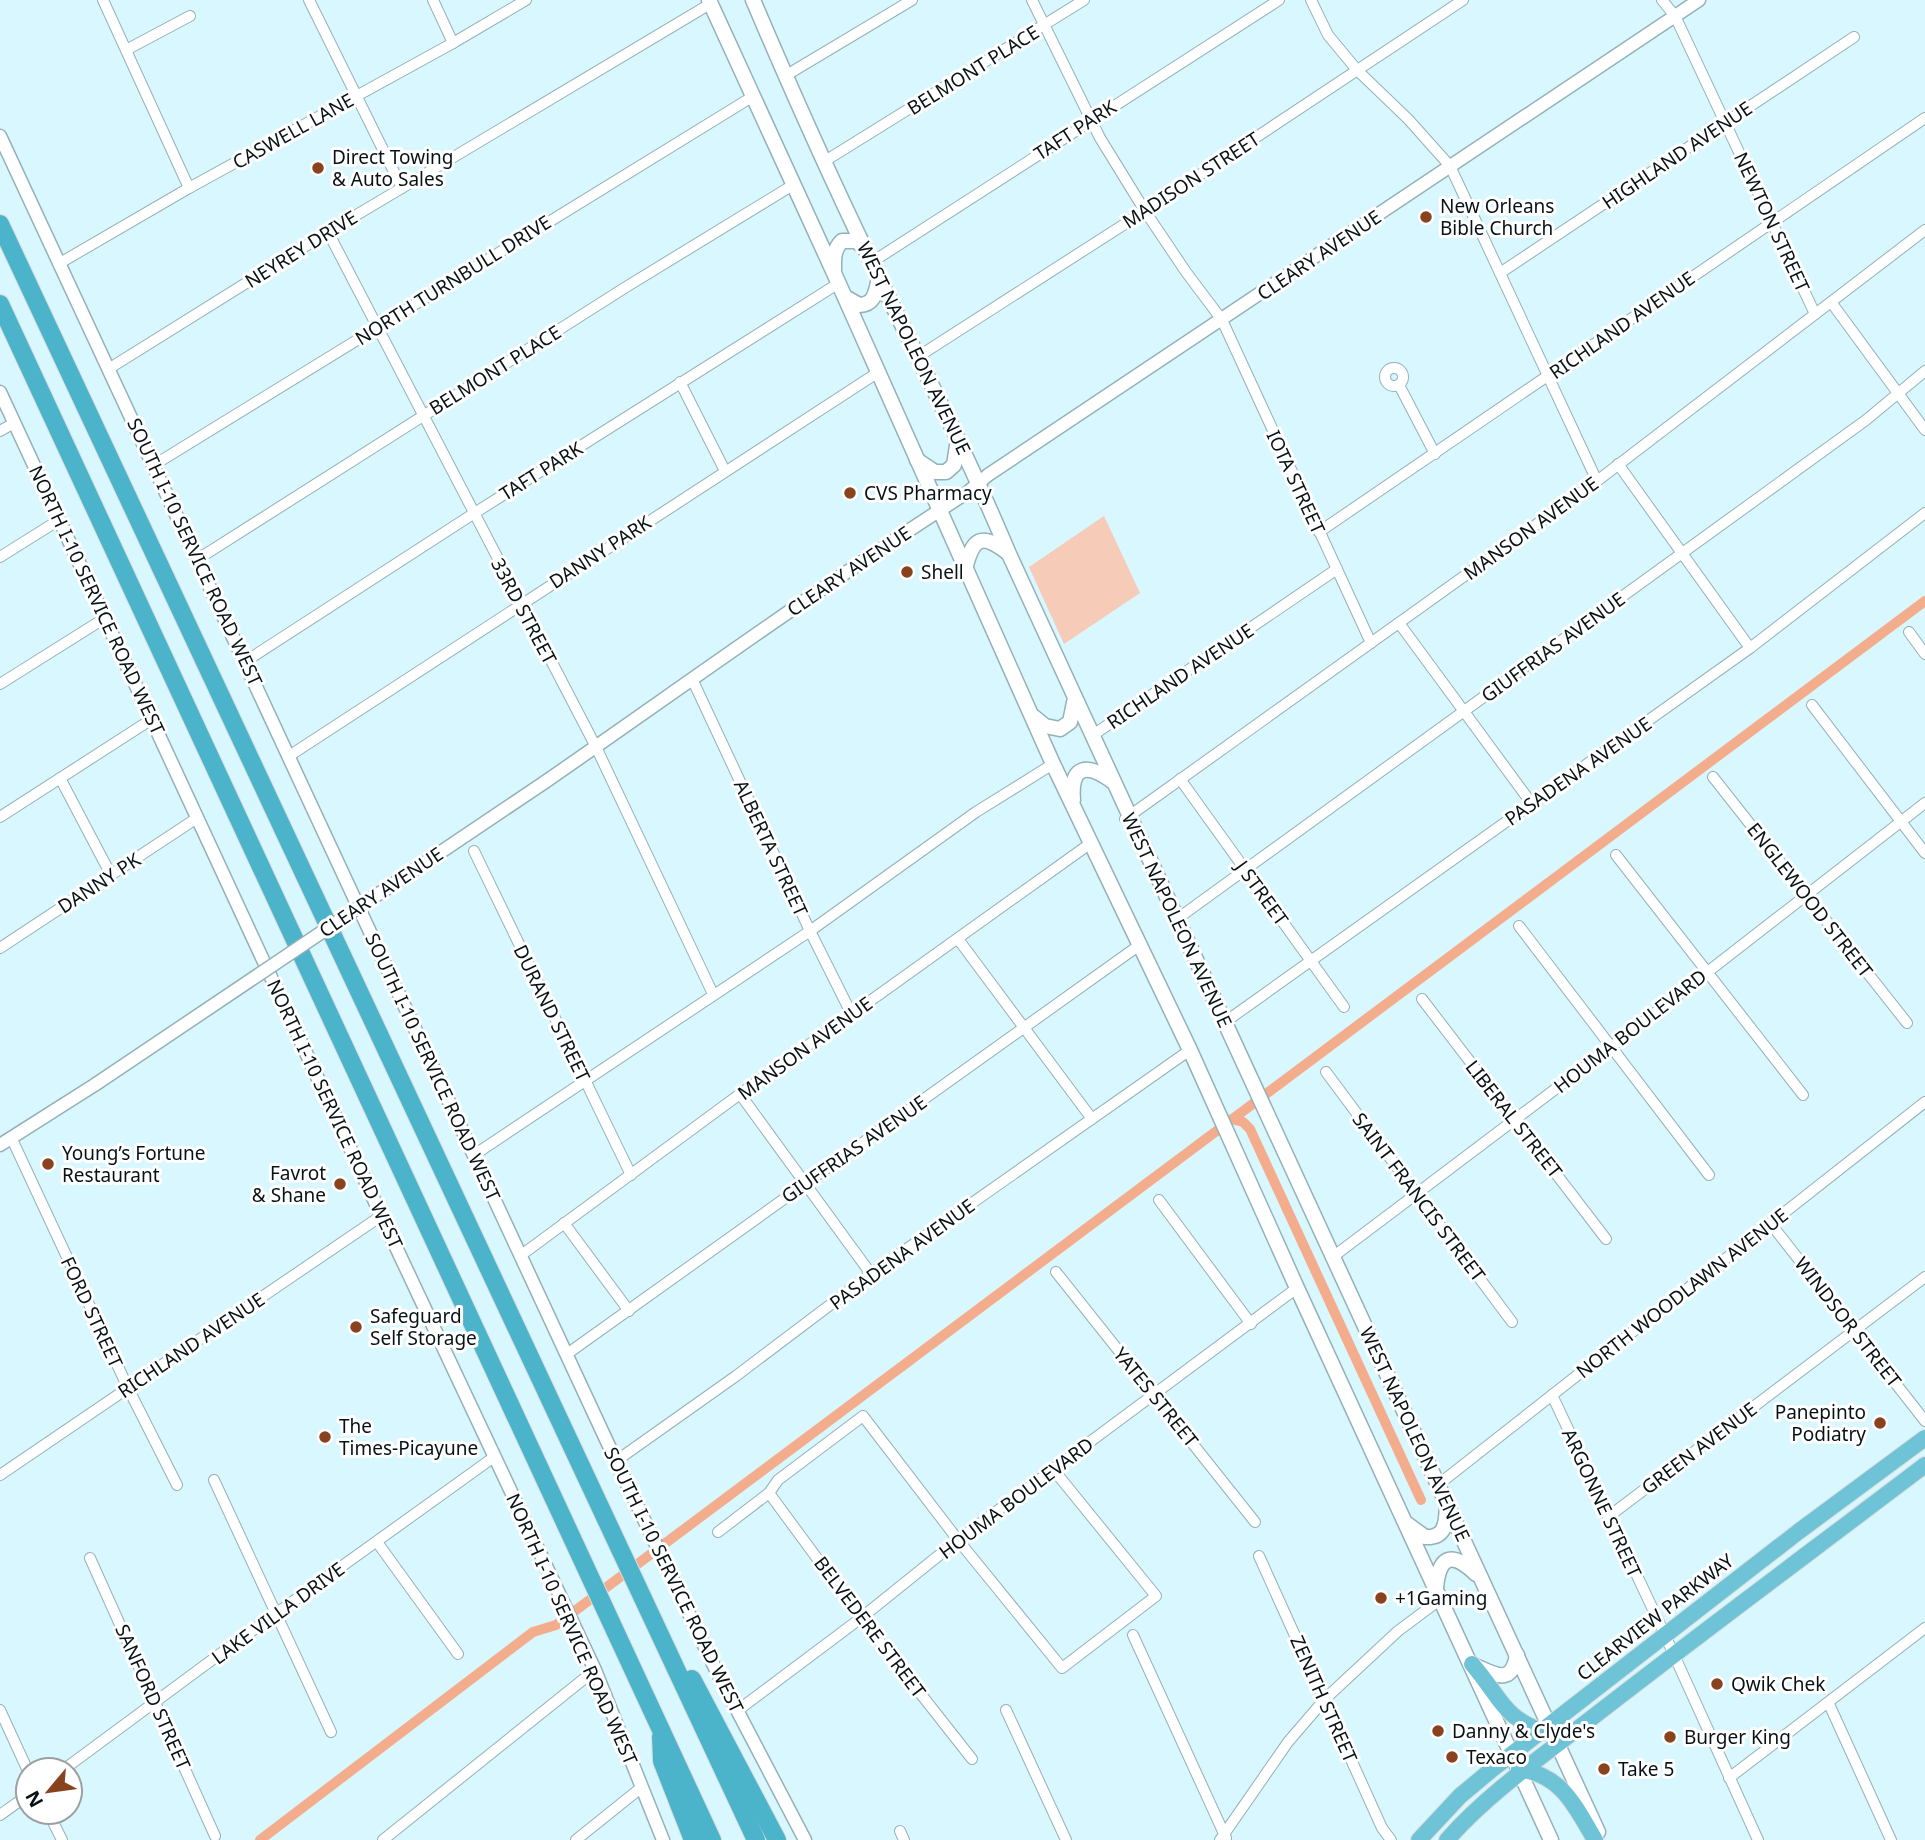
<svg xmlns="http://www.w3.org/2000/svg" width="1925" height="1840" font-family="'Noto Sans',sans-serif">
<rect width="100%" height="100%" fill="#d9f7fe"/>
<path fill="#f6cbb7" d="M 1104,516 L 1140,593 L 1064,644 L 1029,567 Z"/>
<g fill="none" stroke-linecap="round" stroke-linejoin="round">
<g stroke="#f4ad8c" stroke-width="10">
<path d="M 1232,1119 L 1243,1122 L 1250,1129 L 1421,1500"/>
<path d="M 260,1840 L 533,1632 L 556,1625 L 1925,601"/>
</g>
<defs>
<g id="minor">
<path d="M 103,0 L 189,188"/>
<path d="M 309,0 L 402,188"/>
<path d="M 433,0 L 453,43"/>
<path d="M 1032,0 L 1100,138 L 1145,211 L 1186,272 L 1222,320 L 1371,643"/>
<path d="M 1311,0 L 1328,35 L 1357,70 L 1408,119 L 1450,166 L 1597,481"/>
<path d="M 1662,0 L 1675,16 L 1815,314"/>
<path d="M 126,50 L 190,16"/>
<path d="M 785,76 L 912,0"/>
<path d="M 825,161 L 1084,0"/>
<path d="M 328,232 L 596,747 L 713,994"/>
<path d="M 872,262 L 1279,0"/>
<path d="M 60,263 L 189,188 L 453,43 L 526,0"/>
<path d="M 1500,273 L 1854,37"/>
<path d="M 1831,302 L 1925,430"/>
<path d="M 919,356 L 1145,211 L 1463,0"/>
<circle cx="1394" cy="377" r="9"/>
<path d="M 110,368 L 328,232 L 710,4"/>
<path d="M 680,382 L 725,471"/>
<path d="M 1399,385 L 1435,454"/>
<path d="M 0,431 L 14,423"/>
<path d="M 1618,464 L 1750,648"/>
<path d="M 154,465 L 752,97"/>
<path d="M 1319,532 L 1925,118"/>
<path d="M 0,557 L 59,520"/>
<path d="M 198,559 L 626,287 L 793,185"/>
<path d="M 1399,623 L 1532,804"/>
<path d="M 1909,632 L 1925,654"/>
<path d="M 246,661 L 473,514 L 839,283"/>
<path d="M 693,681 L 810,931 L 852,1015"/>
<path d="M 0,684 L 105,618"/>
<path d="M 1812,705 L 1925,853"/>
<path d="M 1093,735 L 1337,569"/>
<path d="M 289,756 L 877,373"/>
<path d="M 1713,777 L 1907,1023"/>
<path d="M 60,778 L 111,875"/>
<path d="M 1180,779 L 1344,1007"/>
<path d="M 0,817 L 152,719"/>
<path d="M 1125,819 L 1597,481 L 1925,230"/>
<path d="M 474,851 L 631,1175"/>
<path d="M 1616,855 L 1803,1095"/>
<path d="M 1177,919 L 1866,420 L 1925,371"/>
<path d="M 1519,926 L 1709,1175"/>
<path d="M 958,939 L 1092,1119"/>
<path d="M 0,948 L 197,818"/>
<path d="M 1422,999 L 1606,1239"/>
<path d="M 1225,1022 L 1750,648 L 1925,513"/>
<path d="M 1326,1072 L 1512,1322"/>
<path d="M 740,1094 L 871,1274"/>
<path d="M 11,1137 L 128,1388 L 177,1485"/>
<path d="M 474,1155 L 810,931 L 976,812 L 1053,764"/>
<path d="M 1159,1200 L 1251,1324"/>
<path d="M 564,1223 L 629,1311"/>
<path d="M 1771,1224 L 1925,1421"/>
<path d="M 520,1256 L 740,1094 L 1091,843"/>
<path d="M 1334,1256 L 1611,1047 L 1925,803"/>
<path d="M 1056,1272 L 1255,1522"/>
<path d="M 567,1354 L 1141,944"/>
<path d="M 1552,1395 L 1665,1635 L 1758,1840"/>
<path d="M 616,1461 L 736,1376 L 871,1274 L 1190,1050"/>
<path d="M 0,1475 L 381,1216"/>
<path d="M 214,1480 L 331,1732"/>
<path d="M 1439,1484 L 1925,1102"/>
<path d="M 769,1493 L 861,1618 L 972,1759"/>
<path d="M 1608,1517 L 1925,1277"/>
<path d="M 718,1532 L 769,1493 L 778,1480 L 863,1416 L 958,1540 L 1062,1668 L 1156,1596 L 1053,1469"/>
<path d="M 377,1542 L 458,1654"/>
<path d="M 1259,1556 L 1382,1828 L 1391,1840"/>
<path d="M 90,1558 L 215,1836"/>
<path d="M 1133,1635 L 1226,1838"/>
<path d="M 1829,1704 L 1891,1840"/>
<path d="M 0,1710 L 28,1771"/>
<path d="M 1006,1710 L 1066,1840"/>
<path d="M 737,1711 L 861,1618 L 958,1540 L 1297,1288"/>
<path d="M 63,1770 L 224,1651 L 494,1457"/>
<path d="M 1729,1778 L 1925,1628"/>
<path d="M 48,1812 L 62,1840"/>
<path d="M 0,1815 L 28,1795"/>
<path d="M 900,1831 L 904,1840"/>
<path d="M 383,1840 L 595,1670"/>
<path d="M 576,1840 L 642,1787"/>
<path d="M 1220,1840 L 1288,1742 L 1325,1699 L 1398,1631 L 1441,1599"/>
</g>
<g id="tertiary">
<path d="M 0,136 L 616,1461 L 715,1668 L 805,1840"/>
<path d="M 0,392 L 395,1245 L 595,1670 L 663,1840"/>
<path d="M 545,782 C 685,685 824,584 968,492 L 988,475 L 1699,0"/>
<path d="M 0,1145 L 96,1084"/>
</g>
<g id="secondary">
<path d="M 709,0 L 834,273 L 1053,764 L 1190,1050 L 1297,1288 L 1551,1840"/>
<path d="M 753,0 C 793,94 835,188 880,280 C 925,371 970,461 1009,554 L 1598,1832"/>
<path d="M 834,270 C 834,259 833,250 842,241 L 856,241 L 865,248"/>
<path d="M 845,297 L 859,305 C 875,305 876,291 879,278"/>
<path d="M 917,460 L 935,472 L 946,472 L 954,465 L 958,439"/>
<path d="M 965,569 C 973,538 981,532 1008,553"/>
<path d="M 1034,717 L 1045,726 L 1060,729 L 1070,722 L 1075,698"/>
<path d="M 1073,800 C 1070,765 1087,763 1112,781"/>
<path d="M 1407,1524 L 1425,1537 C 1446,1538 1446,1523 1447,1506"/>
<path d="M 1436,1588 C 1439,1554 1453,1552 1476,1574"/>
<path d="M 1473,1665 C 1495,1674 1511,1687 1517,1655"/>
</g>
<g id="trunk">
<path d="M 1472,1664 C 1501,1697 1502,1719 1548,1733"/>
<path d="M 1519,1769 C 1562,1775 1575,1806 1595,1840"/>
<path d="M 1419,1840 L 1460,1796 L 1490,1771 L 1798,1532 L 1925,1438"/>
<path d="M 1447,1840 C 1491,1790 1550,1751 1602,1710 C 1709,1627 1817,1547 1925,1465"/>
</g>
<g id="motorway">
<path d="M 0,224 L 756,1840"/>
<path d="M 0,304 L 712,1840"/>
<path d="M 692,1679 L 777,1840"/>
<path d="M 661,1737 L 662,1761 L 693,1840"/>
</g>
</defs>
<use href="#minor" stroke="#94b1b7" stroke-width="12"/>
<use href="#tertiary" stroke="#94b1b7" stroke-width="15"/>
<use href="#secondary" stroke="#94b1b7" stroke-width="17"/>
<use href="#trunk" stroke="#dcdede" stroke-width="18"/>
<use href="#motorway" stroke="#dcdede" stroke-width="20"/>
<use href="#minor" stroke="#fff" stroke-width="10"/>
<use href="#tertiary" stroke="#fff" stroke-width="12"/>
<use href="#secondary" stroke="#fff" stroke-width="14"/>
<use href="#trunk" stroke="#6fc3d6" stroke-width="16"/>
<use href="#motorway" stroke="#4bb4cb" stroke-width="18"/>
<defs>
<path id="tertiary-bridge" d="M 96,1084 L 545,782"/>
</defs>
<use href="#tertiary-bridge" stroke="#94b1b7" stroke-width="15" stroke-linecap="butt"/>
<use href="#tertiary-bridge" stroke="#fff" stroke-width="12"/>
</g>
<g fill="#89421e" stroke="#fff" stroke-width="2.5">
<circle cx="318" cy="168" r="7"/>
<circle cx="1426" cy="217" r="7"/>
<circle cx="850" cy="493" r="7"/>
<circle cx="907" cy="572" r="7"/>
<circle cx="48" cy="1164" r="7"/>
<circle cx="340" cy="1184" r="7"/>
<circle cx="356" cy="1327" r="7"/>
<circle cx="1880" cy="1423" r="7"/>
<circle cx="325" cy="1437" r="7"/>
<circle cx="1381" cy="1598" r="7"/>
<circle cx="1717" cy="1684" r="7"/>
<circle cx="1438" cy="1731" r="7"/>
<circle cx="1670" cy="1737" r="7"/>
<circle cx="1452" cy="1757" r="7"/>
<circle cx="1604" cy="1769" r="7"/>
</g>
<g text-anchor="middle" stroke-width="6" stroke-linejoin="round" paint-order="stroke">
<g font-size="19" fill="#081215" stroke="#fff">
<text transform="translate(973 70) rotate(-32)" y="7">BELMONT PLACE</text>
<text transform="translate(1075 130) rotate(-33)" y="7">TAFT PARK</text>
<text transform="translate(293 131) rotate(-29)" y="7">CASWELL LANE</text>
<text transform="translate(1677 155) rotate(-34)" y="7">HIGHLAND AVENUE</text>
<text transform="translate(1191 180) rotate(-33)" y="7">MADISON STREET</text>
<text transform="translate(1772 222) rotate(65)" y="7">NEWTON STREET</text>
<text transform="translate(301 249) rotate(-32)" y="7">NEYREY DRIVE</text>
<text transform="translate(1319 255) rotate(-34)" y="7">CLEARY AVENUE</text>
<text transform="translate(453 280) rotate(-32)" y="7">NORTH TURNBULL DRIVE</text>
<text transform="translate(1622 325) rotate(-35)" y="7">RICHLAND AVENUE</text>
<text transform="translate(914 348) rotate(64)" y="7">WEST NAPOLEON AVENUE</text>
<text transform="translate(495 370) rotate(-32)" y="7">BELMONT PLACE</text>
<text transform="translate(541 471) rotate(-32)" y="7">TAFT PARK</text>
<text transform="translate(1296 482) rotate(65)" y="7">IOTA STREET</text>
<text transform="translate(1531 528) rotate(-36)" y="7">MANSON AVENUE</text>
<text transform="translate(195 552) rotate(65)" y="7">SOUTH I-10 SERVICE ROAD WEST</text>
<text transform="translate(600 552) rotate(-33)" y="7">DANNY PARK</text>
<text transform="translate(849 571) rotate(-34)" y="7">CLEARY AVENUE</text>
<text transform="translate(97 600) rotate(65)" y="7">NORTH I-10 SERVICE ROAD WEST</text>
<text transform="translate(524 611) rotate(62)" y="7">33RD STREET</text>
<text transform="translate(1553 647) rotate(-36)" y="7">GIUFFRIAS AVENUE</text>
<text transform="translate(1180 676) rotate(-34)" y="7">RICHLAND AVENUE</text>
<text transform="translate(1578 771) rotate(-35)" y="7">PASADENA AVENUE</text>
<text transform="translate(771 848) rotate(65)" y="7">ALBERTA STREET</text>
<text transform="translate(99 883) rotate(-33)" y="7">DANNY PK</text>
<text transform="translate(381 892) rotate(-34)" y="7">CLEARY AVENUE</text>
<text transform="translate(1262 893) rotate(54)" y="7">J STREET</text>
<text transform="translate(1810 900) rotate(52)" y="7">ENGLEWOOD STREET</text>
<text transform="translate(1177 920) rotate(65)" y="7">WEST NAPOLEON AVENUE</text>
<text transform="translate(552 1013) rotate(64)" y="7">DURAND STREET</text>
<text transform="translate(1630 1031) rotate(-38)" y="7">HOUMA BOULEVARD</text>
<text transform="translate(805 1048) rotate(-36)" y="7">MANSON AVENUE</text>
<text transform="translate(433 1067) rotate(65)" y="7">SOUTH I-10 SERVICE ROAD WEST</text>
<text transform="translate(335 1114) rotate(65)" y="7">NORTH I-10 SERVICE ROAD WEST</text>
<text transform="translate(1514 1119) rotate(52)" y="7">LIBERAL STREET</text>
<text transform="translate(854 1149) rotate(-35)" y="7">GIUFFRIAS AVENUE</text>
<text transform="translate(1419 1197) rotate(53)" y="7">SAINT FRANCIS STREET</text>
<text transform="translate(902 1254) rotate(-36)" y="7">PASADENA AVENUE</text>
<text transform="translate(1682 1293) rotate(-38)" y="7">NORTH WOODLAWN AVENUE</text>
<text transform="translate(92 1312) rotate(65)" y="7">FORD STREET</text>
<text transform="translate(1848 1322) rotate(52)" y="7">WINDSOR STREET</text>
<text transform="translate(191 1345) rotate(-34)" y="7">RICHLAND AVENUE</text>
<text transform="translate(1156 1397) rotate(51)" y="7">YATES STREET</text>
<text transform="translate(1415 1434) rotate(65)" y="7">WEST NAPOLEON AVENUE</text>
<text transform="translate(1699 1448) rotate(-37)" y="7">GREEN AVENUE</text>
<text transform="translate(1016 1498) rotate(-37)" y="7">HOUMA BOULEVARD</text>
<text transform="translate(1602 1503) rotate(65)" y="7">ARGONNE STREET</text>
<text transform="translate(674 1580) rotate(64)" y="7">SOUTH I-10 SERVICE ROAD WEST</text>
<text transform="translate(278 1613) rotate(-36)" y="7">LAKE VILLA DRIVE</text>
<text transform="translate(1655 1617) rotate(-38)" y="7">CLEARVIEW PARKWAY</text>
<text transform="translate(870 1627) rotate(53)" y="7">BELVEDERE STREET</text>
<text transform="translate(572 1629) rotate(66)" y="7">NORTH I-10 SERVICE ROAD WEST</text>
<text transform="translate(153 1697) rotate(66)" y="7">SANFORD STREET</text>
<text transform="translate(1324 1699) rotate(66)" y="7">ZENITH STREET</text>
</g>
<g font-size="19" fill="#081215" stroke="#fff" text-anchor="start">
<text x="332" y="164">Direct Towing<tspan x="332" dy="22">&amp; Auto Sales</tspan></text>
<text x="1440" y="213">New Orleans<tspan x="1440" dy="22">Bible Church</tspan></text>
<text x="864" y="500">CVS Pharmacy</text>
<text x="921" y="579">Shell</text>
<text x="62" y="1160">Young’s Fortune<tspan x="62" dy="22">Restaurant</tspan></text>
<text x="326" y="1180" text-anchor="end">Favrot<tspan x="326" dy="22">&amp; Shane</tspan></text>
<text x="370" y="1323">Safeguard<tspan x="370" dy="22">Self Storage</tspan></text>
<text x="1866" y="1419" text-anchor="end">Panepinto<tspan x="1866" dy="22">Podiatry</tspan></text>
<text x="339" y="1433">The<tspan x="339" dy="22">Times-Picayune</tspan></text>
<text x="1395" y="1605">+1Gaming</text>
<text x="1731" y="1691">Qwik Chek</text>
<text x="1452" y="1738">Danny &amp; Clyde's</text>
<text x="1684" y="1744">Burger King</text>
<text x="1466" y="1764">Texaco</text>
<text x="1618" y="1776">Take 5</text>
</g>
</g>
<g transform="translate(49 1791) rotate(241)"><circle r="33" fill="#ffffff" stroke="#9ca0a1" stroke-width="2"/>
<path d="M0-5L12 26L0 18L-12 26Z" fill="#89421e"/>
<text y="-10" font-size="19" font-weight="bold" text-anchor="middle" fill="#081215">N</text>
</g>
</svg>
